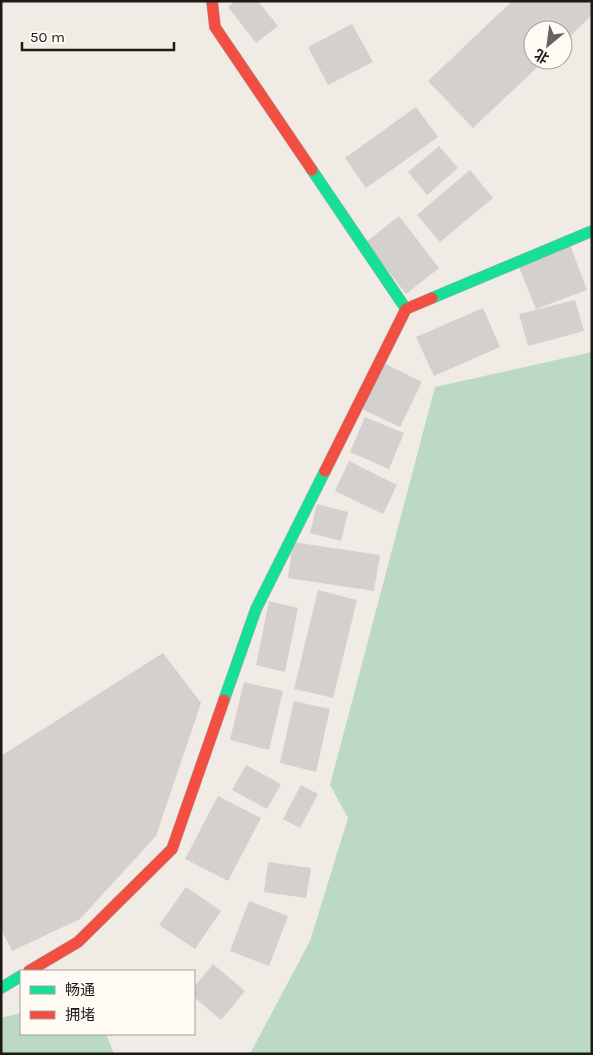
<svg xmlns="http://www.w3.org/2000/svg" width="593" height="1055" font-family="Karla,'Noto Sans SC',sans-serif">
<rect width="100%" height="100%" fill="#f0ebe5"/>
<g fill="#bbd9c4">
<path d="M 592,352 L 592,1054 L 242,1054 L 251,1052 L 310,941 L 348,818 L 330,785 L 435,387 Z"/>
<path d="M 21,1013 L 21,1034 L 106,1034 L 114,1054 L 1,1054 L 1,1018 Z"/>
</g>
<g fill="#d4d0ce">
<path d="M 235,1 L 258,1 L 278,26 L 256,43 L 228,7 Z"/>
<path d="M 512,1 L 592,1 L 592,15 L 563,43 L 563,30 L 533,30 L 533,60 L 545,60 L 473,128 L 428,81 Z"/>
<path d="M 352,24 L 373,62 L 328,85 L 308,47 Z"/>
<path d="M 416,107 L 438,137 L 366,188 L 345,158 Z"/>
<path d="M 439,146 L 458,168 L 427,195 L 408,172 Z"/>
<path d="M 470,170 L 493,198 L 440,242 L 417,215 Z"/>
<path d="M 399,216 L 439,268 L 406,294 L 366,242 Z"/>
<path d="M 570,245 L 587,290 L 536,309 L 518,265 Z"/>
<path d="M 575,300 L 584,331 L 528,346 L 519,314 Z"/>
<path d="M 483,308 L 500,347 L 434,376 L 416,337 Z"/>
<path d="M 384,363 L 422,382 L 400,427 L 362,409 Z"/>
<path d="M 365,417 L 404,433 L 389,469 L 350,452 Z"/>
<path d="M 349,461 L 397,485 L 383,514 L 335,491 Z"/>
<path d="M 317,504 L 348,512 L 341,541 L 310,533 Z"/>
<path d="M 293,542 L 380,555 L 374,591 L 288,578 Z"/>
<path d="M 318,590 L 357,600 L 333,698 L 294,689 Z"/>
<path d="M 269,601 L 298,608 L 285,672 L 256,665 Z"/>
<path d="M 163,653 L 201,703 L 156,836 L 80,919 L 12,951 L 1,929 L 1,756 Z"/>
<path d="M 244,682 L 283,691 L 269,750 L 230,740 Z"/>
<path d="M 294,701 L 330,709 L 316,772 L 280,763 Z"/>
<path d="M 246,765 L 281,784 L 267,809 L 232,790 Z"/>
<path d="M 301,785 L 318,794 L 300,828 L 283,819 Z"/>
<path d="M 218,796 L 261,818 L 228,881 L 185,859 Z"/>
<path d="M 268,862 L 311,868 L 306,898 L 264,892 Z"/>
<path d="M 186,887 L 221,911 L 195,949 L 159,925 Z"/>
<path d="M 249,901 L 288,916 L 269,966 L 230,951 Z"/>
<path d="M 213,964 L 245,991 L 221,1020 L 194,997 L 194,987 Z"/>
</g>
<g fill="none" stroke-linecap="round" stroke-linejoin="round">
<defs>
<g id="fast">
<path d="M 312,170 L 406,309"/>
<path d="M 432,298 L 592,231"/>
<path d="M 224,700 L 256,609 L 325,471"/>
<path d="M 1,988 L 21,976"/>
</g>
<g id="jam">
<path d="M 212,1 L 215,27 L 312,170"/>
<path d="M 325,471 L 406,309 L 432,298"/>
<path d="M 29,971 L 78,942 L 172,849 L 224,700"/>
</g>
</defs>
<use href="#fast" stroke="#aca8a4" stroke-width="12"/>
<use href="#jam" stroke="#aca8a4" stroke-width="12"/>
<use href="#fast" stroke="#16e098" stroke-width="11"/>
<use href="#jam" stroke="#f24e42" stroke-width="11"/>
</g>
<rect width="593" height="1055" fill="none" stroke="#1c1a16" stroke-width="5"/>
<rect x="20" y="970" width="175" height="65" fill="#fffaf3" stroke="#a4a09b"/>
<rect x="30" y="986" width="25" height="8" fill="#16e098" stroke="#a4a09b"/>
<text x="65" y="995" font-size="15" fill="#1c1a16">畅通</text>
<rect x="30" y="1011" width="25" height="8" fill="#f24e42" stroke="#a4a09b"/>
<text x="65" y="1020" font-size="15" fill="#1c1a16">拥堵</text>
<g transform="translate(548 45) rotate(209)"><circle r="24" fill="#fffaf3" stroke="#a4a09b"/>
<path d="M0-4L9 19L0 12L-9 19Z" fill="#66635e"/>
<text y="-8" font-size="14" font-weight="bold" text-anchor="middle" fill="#1c1a16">北</text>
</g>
<path d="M22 42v8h152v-8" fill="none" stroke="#1c1a16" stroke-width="2.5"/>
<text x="30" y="42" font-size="15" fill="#1c1a16" stroke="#fffaf3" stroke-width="4" paint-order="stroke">50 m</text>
</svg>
